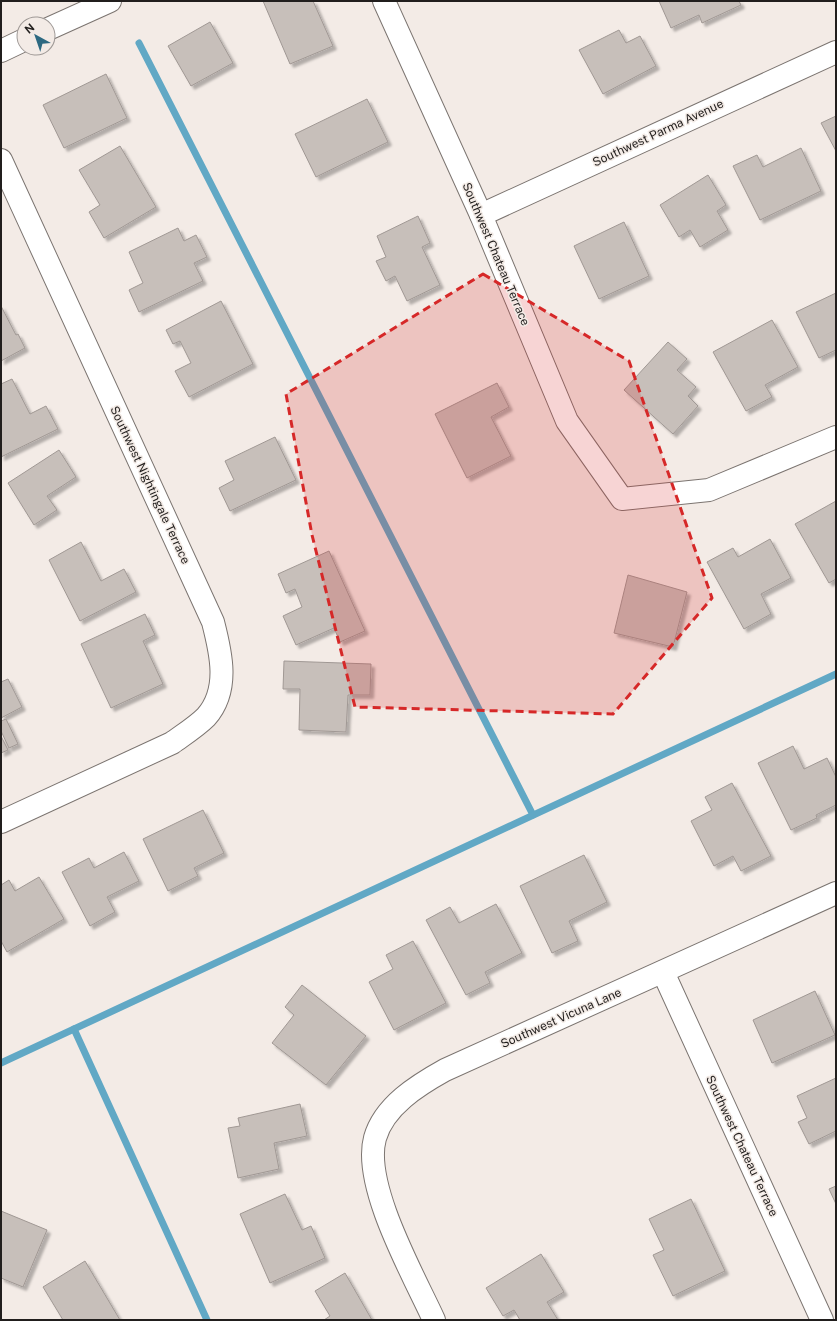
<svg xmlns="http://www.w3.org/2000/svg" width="837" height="1321" font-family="'Public Sans',sans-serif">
<defs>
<filter id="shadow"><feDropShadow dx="3.5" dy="3.5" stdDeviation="1" flood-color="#0004"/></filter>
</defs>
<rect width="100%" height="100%" fill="#f3ebe6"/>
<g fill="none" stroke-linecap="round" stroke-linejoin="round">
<g stroke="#61a8c5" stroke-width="7">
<path d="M 139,43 L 533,815"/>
<path d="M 74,1029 L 207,1320"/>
<path d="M 1,1063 L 836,674"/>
</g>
</g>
<g fill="#c7bfba" stroke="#a09894" filter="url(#shadow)">
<path d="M 263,1 L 313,1 L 333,46 L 290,64 Z"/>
<path d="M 659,1 L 739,1 L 741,5 L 702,23 L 699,15 L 671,28 Z"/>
<path d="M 210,22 L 233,63 L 191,86 L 168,46 Z"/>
<path d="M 619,30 L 626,43 L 640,36 L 656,66 L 603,94 L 579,50 Z"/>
<path d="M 106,74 L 127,118 L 64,148 L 43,105 Z"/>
<path d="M 367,99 L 388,142 L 316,177 L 295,134 Z"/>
<path d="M 836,116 L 836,151 L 821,123 Z"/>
<path d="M 120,146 L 156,207 L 104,238 L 89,212 L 100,205 L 79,170 Z"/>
<path d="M 801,148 L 821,191 L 760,220 L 733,166 L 757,155 L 763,167 Z"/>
<path d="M 708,175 L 726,205 L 717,211 L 728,230 L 700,247 L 690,230 L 679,237 L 660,205 Z"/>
<path d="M 418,216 L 430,243 L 422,247 L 440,285 L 407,301 L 395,276 L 386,281 L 376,261 L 386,257 L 377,236 Z"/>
<path d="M 624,222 L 649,276 L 599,299 L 574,246 Z"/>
<path d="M 178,228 L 184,241 L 196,235 L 207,257 L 194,263 L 203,281 L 139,312 L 129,290 L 143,283 L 129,252 Z"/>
<path d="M 836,293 L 836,350 L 819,358 L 796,312 Z"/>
<path d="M 221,301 L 253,364 L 189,397 L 175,371 L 191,363 L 180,341 L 173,344 L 166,330 Z"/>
<path d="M 1,306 L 16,335 L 18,334 L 25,348 L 1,361 Z"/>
<path d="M 772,320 L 798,367 L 765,385 L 772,397 L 746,411 L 713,352 Z"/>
<path d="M 668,342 L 687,359 L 677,370 L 696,387 L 688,396 L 698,406 L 673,434 L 624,390 Z"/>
<path d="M 12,379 L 30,414 L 46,406 L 58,429 L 1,457 L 1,384 Z"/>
<path d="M 497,383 L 509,407 L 491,417 L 511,456 L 467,478 L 435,414 Z"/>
<path d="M 275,437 L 296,480 L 230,511 L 219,488 L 234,480 L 225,461 Z"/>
<path d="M 59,450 L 76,477 L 47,496 L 57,510 L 34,525 L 8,483 Z"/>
<path d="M 836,501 L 836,579 L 829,583 L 795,524 Z"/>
<path d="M 770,539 L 791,578 L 761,594 L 771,614 L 744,629 L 707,562 L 733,548 L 738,557 Z"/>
<path d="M 81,542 L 101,581 L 124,569 L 136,592 L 80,621 L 49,560 Z"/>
<path d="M 329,551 L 365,631 L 340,642 L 334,628 L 296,645 L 283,616 L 302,607 L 295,589 L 286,593 L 278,574 Z"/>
<path d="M 628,575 L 687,592 L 673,647 L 614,633 Z"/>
<path d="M 145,614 L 155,635 L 143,641 L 163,684 L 111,708 L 81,644 Z"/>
<path d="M 284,661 L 371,664 L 370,695 L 348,695 L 346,732 L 299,730 L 300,689 L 283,689 Z"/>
<path d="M 8,679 L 22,707 L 1,718 L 1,682 Z"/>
<path d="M 6,719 L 18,744 L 9,748 L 1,731 L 1,721 Z"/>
<path d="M 1,736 L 8,750 L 1,753 Z"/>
<path d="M 793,746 L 804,769 L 827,758 L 836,777 L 836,805 L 816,815 L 817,818 L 791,830 L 758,763 Z"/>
<path d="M 732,783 L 771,856 L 741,871 L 733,856 L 714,866 L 691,821 L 712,810 L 705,797 Z"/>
<path d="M 203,810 L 224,853 L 194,868 L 198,876 L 168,891 L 143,839 Z"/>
<path d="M 124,852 L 139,881 L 107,897 L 115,912 L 90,926 L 62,872 L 89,858 L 94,868 Z"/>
<path d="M 584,855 L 607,902 L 569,921 L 578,941 L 552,953 L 520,886 Z"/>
<path d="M 39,877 L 64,919 L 7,952 L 1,941 L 1,885 L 9,880 L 15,891 Z"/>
<path d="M 496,904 L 522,953 L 485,972 L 490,983 L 466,995 L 426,920 L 450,907 L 459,923 Z"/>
<path d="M 413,941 L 446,1003 L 394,1030 L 369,982 L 393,969 L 386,955 Z"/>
<path d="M 302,985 L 366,1036 L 326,1085 L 272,1043 L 294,1015 L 285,1007 Z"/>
<path d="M 815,991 L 835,1035 L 772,1063 L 753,1020 Z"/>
<path d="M 836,1078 L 836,1131 L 809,1144 L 798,1122 L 807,1118 L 797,1096 Z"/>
<path d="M 300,1104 L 307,1136 L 274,1143 L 279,1169 L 238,1178 L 228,1128 L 240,1126 L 238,1118 Z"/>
<path d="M 836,1186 L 836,1204 L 829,1189 Z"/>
<path d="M 285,1194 L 302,1230 L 311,1226 L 325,1258 L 270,1283 L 240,1214 Z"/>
<path d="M 691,1199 L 725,1271 L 673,1296 L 653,1255 L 664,1250 L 649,1219 Z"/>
<path d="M 1,1211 L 47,1230 L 23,1287 L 1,1278 Z"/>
<path d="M 541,1254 L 564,1292 L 547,1302 L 558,1320 L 520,1320 L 514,1310 L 503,1316 L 486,1288 Z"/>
<path d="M 85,1261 L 120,1320 L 63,1320 L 43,1287 Z"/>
<path d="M 345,1273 L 372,1320 L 324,1320 L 330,1316 L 315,1291 Z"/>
</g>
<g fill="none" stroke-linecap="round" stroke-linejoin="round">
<defs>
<g id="street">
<path d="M 384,1 L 481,215 L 567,421 L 622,499 L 709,490 L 836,437"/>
<path d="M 48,29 L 110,1"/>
<path d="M 1,51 L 24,40"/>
<path d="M 1,160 L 213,622 C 221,653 230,690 206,717 C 196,727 183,735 172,743 L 1,822"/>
<path d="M 481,215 L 836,52"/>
<path d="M 663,972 L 822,1320"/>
<path d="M 434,1320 C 414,1276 362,1185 375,1138 C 384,1106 418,1085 445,1070 L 836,893"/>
</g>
</defs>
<use href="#street" stroke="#7b7470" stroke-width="24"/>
<use href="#street" stroke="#fff" stroke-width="22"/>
</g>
<path fill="#d62828" fill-opacity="0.2" stroke="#d62828" stroke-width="3" stroke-dasharray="8 5" stroke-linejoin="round" d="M 483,274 L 629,361 L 712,598 L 613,714 L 355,707 L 312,535 L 286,394 Z"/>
<g text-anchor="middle" stroke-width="3" stroke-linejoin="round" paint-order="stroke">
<g font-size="12" fill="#211e1d" stroke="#f3ebe6">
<text transform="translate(658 133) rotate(-25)" y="4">Southwest Parma Avenue</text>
<text transform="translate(496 254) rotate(67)" y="4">Southwest Chateau Terrace</text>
<text transform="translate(150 485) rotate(65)" y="4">Southwest Nightingale Terrace</text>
<text transform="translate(561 1018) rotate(-24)" y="4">Southwest Vicuna Lane</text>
<text transform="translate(742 1146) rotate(65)" y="4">Southwest Chateau Terrace</text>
</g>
</g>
<rect width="837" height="1321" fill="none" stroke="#211e1d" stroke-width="4"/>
<g transform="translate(36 36) rotate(320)"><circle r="19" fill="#f3ebe6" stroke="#9f9996"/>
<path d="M0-3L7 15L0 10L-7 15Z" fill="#2d6981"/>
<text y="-6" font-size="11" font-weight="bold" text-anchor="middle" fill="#211e1d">N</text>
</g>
</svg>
